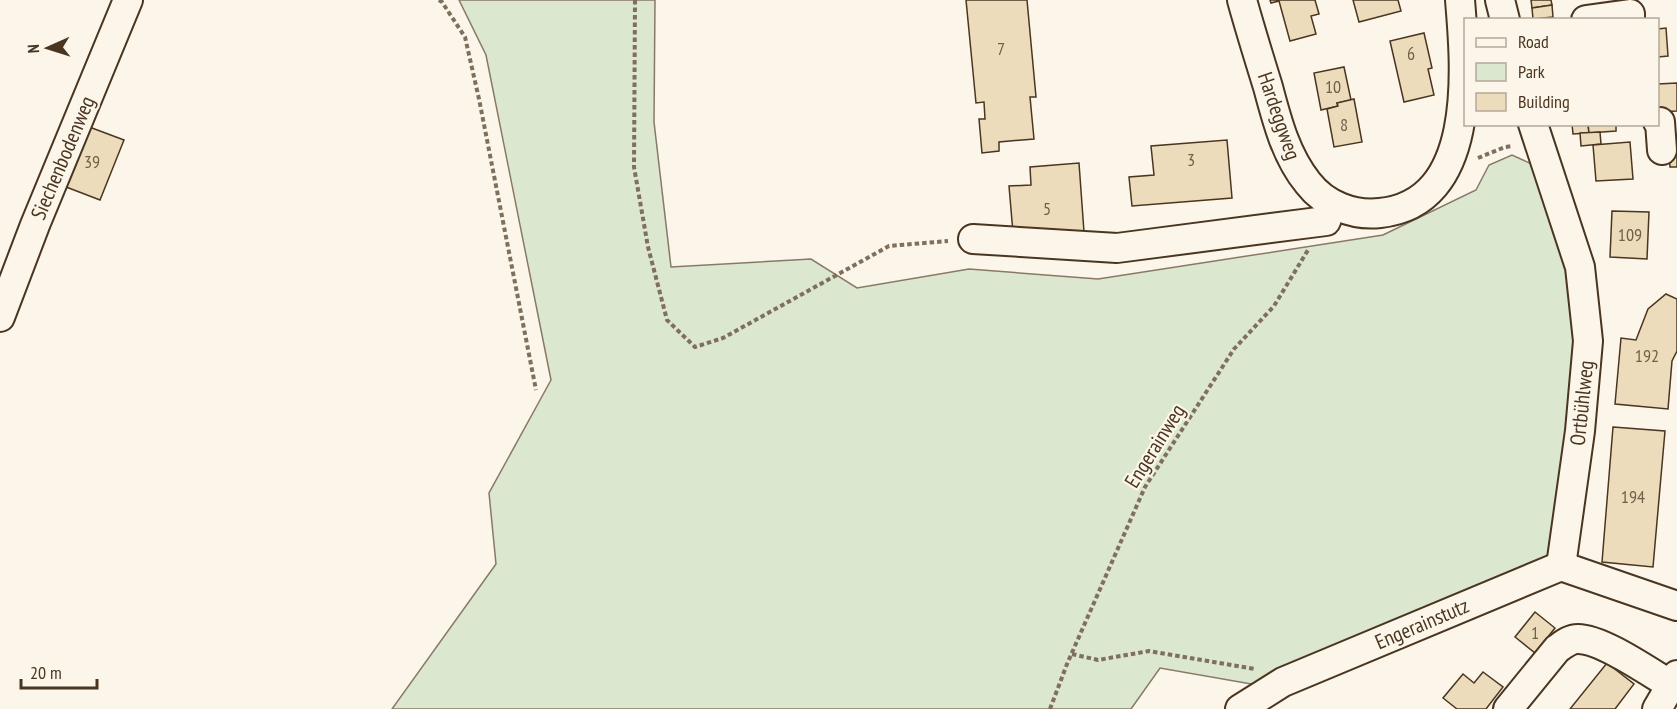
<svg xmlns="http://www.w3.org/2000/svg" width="1677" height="709" font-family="'PT Sans Narrow',sans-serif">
<rect width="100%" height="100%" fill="#fbf6e9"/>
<path fill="#dce7d0" stroke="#887966" stroke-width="1.5" d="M 459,0 L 655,0 L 654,122 L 671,267 L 811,259 L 857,288 L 969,269 L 1098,279 L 1383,235 L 1476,190 L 1489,165 L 1512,155 L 1536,166 L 1573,269 L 1581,341 L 1552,560 L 1257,685 L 1160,668 L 1131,709 L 392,709 L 496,564 L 489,493 L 551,380 L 486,55 Z"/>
<g fill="#ecdcbc" stroke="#4a3520" stroke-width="1.5">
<path d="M 966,0 L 1027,0 L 1036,97 L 1030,97 L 1034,139 L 999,142 L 999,151 L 982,153 L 979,119 L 985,119 L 984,102 L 976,103 Z"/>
<path d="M 1270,0 L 1315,0 L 1319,14 L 1311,16 L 1316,34 L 1290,41 L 1279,1 L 1271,3 Z"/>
<path d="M 1353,0 L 1398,0 L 1401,11 L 1359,22 Z"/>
<path d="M 1531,0 L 1551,0 L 1552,5 L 1532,8 Z"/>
<path d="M 1552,5 L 1553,17 L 1533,19 L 1532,8 Z"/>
<path d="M 1666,28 L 1668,56 L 1658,57 L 1658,29 Z"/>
<path d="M 1424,33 L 1432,68 L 1428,69 L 1434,95 L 1404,102 L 1390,41 Z"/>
<path d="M 1344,67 L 1351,100 L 1337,103 L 1338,106 L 1321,110 L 1314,73 Z"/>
<path d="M 1677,83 L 1677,111 L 1658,112 L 1658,84 Z"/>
<path d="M 1354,99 L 1362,142 L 1334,147 L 1327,109 L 1338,106 L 1337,103 Z"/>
<path d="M 1572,124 L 1588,124 L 1589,133 L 1573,134 Z"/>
<path d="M 1588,124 L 1616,124 L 1616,131 L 1589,133 Z"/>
<path d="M 84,125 L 124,140 L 100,200 L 61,185 Z"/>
<path d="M 1600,132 L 1601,144 L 1581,146 L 1580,133 Z"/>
<path d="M 1668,139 L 1677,139 L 1677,167 L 1670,167 Z"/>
<path d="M 1227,140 L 1232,198 L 1132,206 L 1129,177 L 1154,175 L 1151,146 Z"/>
<path d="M 1630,142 L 1633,179 L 1596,181 L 1593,145 Z"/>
<path d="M 1079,163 L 1084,232 L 1013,233 L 1009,186 L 1031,185 L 1030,167 Z"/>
<path d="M 1612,211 L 1649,212 L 1647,259 L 1610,257 Z"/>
<path d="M 1666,294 L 1677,299 L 1677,351 L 1672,361 L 1668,409 L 1615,404 L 1621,338 L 1636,340 L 1648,309 Z"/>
<path d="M 1613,427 L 1665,431 L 1653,567 L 1602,562 Z"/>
<path d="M 1535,612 L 1555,628 L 1535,653 L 1515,637 Z"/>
<path d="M 1607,663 L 1634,684 L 1615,709 L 1570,709 Z"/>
<path d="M 1483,672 L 1503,687 L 1486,709 L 1457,709 L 1443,698 L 1463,674 L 1474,683 Z"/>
</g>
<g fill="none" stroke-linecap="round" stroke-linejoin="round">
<defs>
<g id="minor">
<path d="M 1242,0 C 1250,29 1259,58 1268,87 C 1277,121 1286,156 1308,183 C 1325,205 1353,216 1380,213 C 1477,203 1466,71 1460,0"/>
<path d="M 1500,0 L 1505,20"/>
<path d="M 1586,20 L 1630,14 L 1630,20"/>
<path d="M 1658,122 L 1660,122 L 1662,150"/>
<path d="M 1533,124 L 1580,267 L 1588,341 L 1580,431 L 1561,566"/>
<path d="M 973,239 L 1117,248 L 1326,221 L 1332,204"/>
<path d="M 0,317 L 35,225 L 128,0"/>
<path d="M 1561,566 L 1677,606"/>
<path d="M 1240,709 L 1283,682 L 1561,566"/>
<path d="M 1508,709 L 1557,649 C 1564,644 1570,639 1578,639 C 1602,639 1649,672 1671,685"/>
<path d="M 1657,709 L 1677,675"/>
</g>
</defs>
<use href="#minor" stroke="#4a3520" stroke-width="32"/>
<g stroke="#7f6f5c" stroke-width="4" stroke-dasharray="4.5 3" stroke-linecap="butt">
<path d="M 439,0 L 442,2 L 465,37 L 479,99 L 536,390"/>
<path d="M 635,0 L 634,167 L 648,247 L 667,320 L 695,347 L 723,338 L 889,246 L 948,241"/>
<path d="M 1478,158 L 1505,147 L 1513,146"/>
<path d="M 1072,654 L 1098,660 L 1149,651 L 1255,669"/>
<path d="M 1050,709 L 1067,664 L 1145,487 L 1234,349 L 1274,306 L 1308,250"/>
</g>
<use href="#minor" stroke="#fbf6e9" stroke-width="28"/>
</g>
<g text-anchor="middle" stroke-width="4.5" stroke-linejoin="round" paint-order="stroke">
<g font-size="18" fill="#725f47">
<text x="1001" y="55">7</text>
<text x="1411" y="60">6</text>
<text x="1333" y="93">10</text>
<text x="1344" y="131">8</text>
<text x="1191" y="166">3</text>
<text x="92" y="168">39</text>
<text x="1047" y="215">5</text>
<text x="1630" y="241">109</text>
<text x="1647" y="362">192</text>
<text x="1633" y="503">194</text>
<text x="1535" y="639">1</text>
</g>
<g font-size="21" fill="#4a3520" stroke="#fbf6e9">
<text transform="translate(1279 116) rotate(71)" y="7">Hardeggweg</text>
<text transform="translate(63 158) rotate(-67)" y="7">Siechenbodenweg</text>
<text transform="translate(1582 403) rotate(-84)" y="7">Ortbühlweg</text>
<text transform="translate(1155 446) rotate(-58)" y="7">Engerainweg</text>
<text transform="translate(1422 624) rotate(-23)" y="7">Engerainstutz</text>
</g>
</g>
<rect x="1464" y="18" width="195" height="108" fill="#fbf6e9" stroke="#b4a999" stroke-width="1.5"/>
<rect x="1476" y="38" width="30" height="9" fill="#fbf6e9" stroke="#b4a999" stroke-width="1.5"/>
<text x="1518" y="48" font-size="18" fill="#4a3520">Road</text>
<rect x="1476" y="63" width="30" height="18" fill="#dce7d0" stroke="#b4a999" stroke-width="1.5"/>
<text x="1518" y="78" font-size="18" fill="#4a3520">Park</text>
<rect x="1476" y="93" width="30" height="18" fill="#ecdcbc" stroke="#b4a999" stroke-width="1.5"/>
<text x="1518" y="108" font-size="18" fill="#4a3520">Building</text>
<g transform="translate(48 48) rotate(267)" stroke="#fbf6e9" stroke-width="4.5" paint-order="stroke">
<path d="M0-4.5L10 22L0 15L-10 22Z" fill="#4a3520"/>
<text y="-9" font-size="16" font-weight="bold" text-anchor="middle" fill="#4a3520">N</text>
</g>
<path d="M21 679v9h76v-9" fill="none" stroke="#4a3520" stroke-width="3"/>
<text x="30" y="679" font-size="18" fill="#4a3520" stroke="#fbf6e9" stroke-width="4.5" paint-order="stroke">20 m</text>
</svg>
